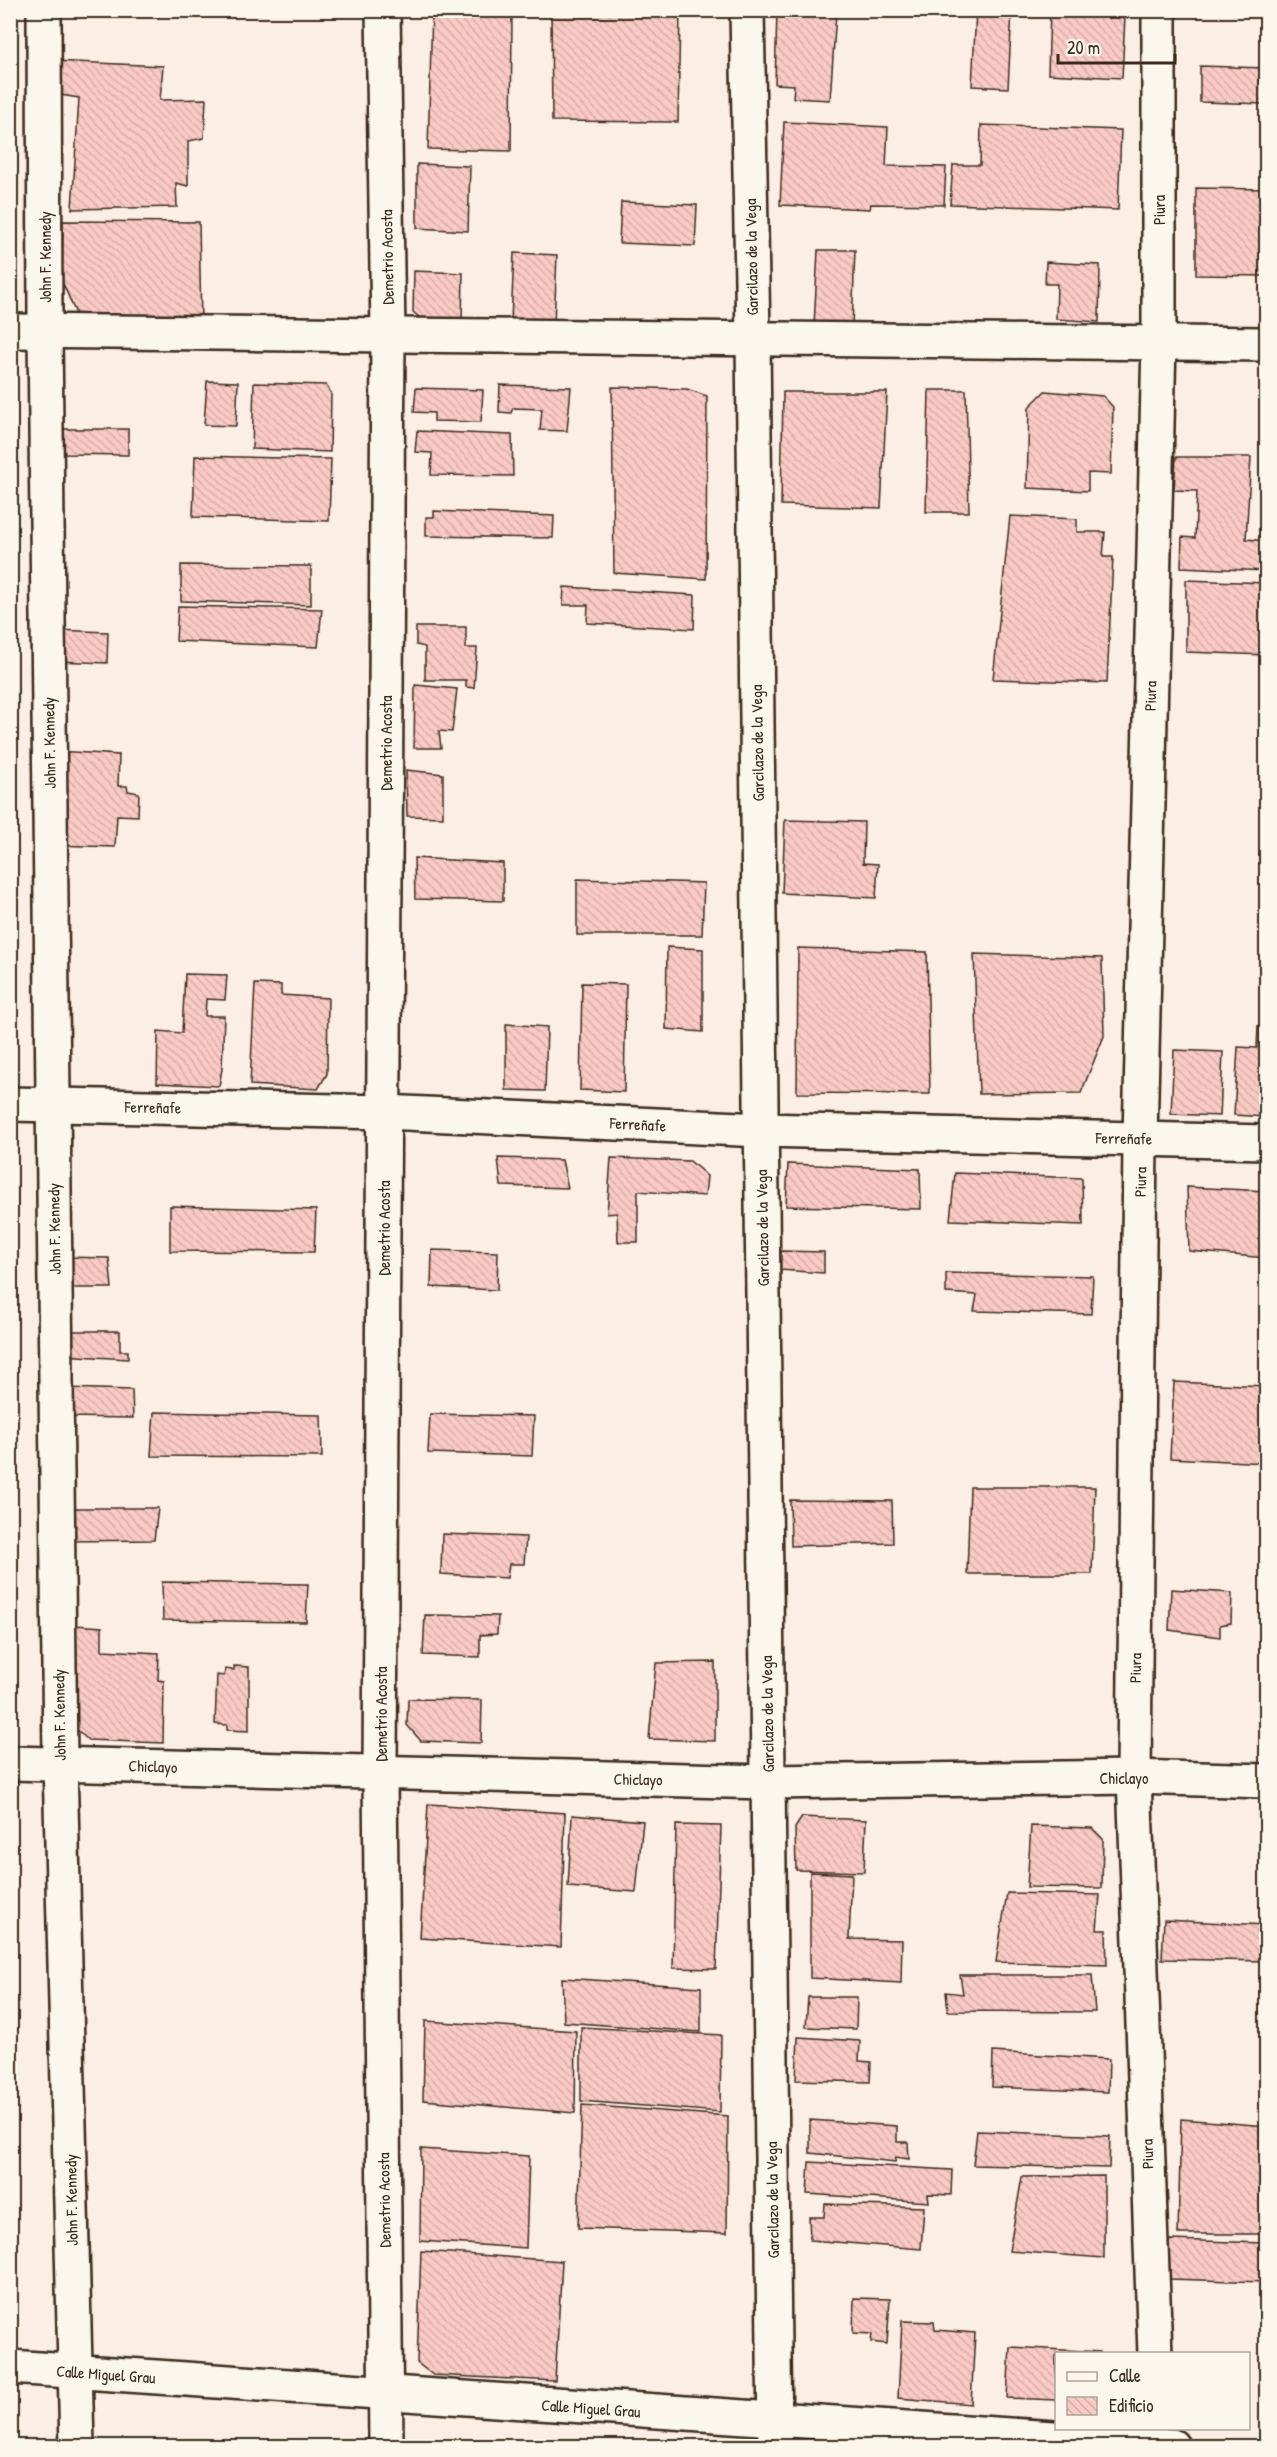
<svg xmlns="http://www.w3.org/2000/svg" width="1277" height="2457" font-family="'Patrick Hand',sans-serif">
<defs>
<pattern id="building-back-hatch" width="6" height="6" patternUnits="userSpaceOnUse" patternTransform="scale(1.5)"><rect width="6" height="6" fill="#facac4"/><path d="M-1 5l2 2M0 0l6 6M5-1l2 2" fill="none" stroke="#d7aea8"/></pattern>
</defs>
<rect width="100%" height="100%" fill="#fbeee4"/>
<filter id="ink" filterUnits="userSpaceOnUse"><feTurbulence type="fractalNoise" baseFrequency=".0167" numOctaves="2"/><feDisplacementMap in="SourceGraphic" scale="12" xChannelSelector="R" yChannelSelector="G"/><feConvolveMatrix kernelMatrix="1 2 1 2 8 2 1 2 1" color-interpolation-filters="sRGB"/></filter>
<g filter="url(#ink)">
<g fill="url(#building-back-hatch)" stroke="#3b2a1e" stroke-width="1.5">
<path d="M 432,10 L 512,10 L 511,151 L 428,149 Z"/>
<path d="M 551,10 L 680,10 L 678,122 L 552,121 Z"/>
<path d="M 976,10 L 1012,10 L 1008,88 L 972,86 Z"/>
<path d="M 1050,10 L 1119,10 L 1125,16 L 1122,78 L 1048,74 Z"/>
<path d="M 777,11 L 836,13 L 830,100 L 793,98 L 794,85 L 775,84 Z"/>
<path d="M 52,61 L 163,66 L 160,100 L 206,99 L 204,138 L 188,141 L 188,186 L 176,183 L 177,207 L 72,209 L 79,98 L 54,94 Z"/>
<path d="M 1200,66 L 1266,68 L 1266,104 L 1200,102 Z"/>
<path d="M 784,122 L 888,127 L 886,166 L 946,167 L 944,205 L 871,204 L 870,209 L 780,205 Z"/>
<path d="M 981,125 L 1121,130 L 1118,210 L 950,204 L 953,165 L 980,165 Z"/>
<path d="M 417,164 L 470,166 L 468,231 L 417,228 Z"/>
<path d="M 1196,188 L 1266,189 L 1266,276 L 1196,275 Z"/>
<path d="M 621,202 L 697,205 L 695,246 L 619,243 Z"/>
<path d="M 63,221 L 199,222 L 201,323 L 79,321 L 62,281 Z"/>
<path d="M 818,250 L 855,250 L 852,327 L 814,326 Z"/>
<path d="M 514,253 L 557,255 L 554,324 L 511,322 Z"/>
<path d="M 1046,262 L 1100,265 L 1099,322 L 1056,319 L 1057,284 L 1045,284 Z"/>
<path d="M 414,271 L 463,273 L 462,322 L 424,321 L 413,312 Z"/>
<path d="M 207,381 L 238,382 L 236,426 L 204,425 Z"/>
<path d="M 254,383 L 326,385 L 331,393 L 330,452 L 252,449 Z"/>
<path d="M 500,385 L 571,387 L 567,431 L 540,430 L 542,409 L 513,408 L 511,413 L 499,412 Z"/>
<path d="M 612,387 L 687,389 L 707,396 L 706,579 L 614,573 Z"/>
<path d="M 416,388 L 483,390 L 481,422 L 434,421 L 434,413 L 414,412 Z"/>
<path d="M 929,390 L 966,390 L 969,512 L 926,512 Z"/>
<path d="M 1045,391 L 1103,396 L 1113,407 L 1111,474 L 1088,473 L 1088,491 L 1027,488 L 1029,407 Z"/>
<path d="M 783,392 L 887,392 L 881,508 L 781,505 Z"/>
<path d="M 63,429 L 128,429 L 128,455 L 62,454 Z"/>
<path d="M 417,431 L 512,435 L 513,476 L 431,475 L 432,453 L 415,452 Z"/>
<path d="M 195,456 L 331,459 L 329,521 L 193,517 Z"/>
<path d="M 1176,457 L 1251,457 L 1246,539 L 1266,541 L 1266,571 L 1181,567 L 1182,537 L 1195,538 L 1197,491 L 1174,490 Z"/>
<path d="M 434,511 L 554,516 L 553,538 L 426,536 L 426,517 L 434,517 Z"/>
<path d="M 1010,516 L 1077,519 L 1077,532 L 1105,532 L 1103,557 L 1113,557 L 1107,683 L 993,679 Z"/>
<path d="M 181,565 L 311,566 L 311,605 L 181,601 Z"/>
<path d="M 1186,580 L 1266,583 L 1266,655 L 1186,652 Z"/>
<path d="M 564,587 L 695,595 L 694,629 L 587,623 L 588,605 L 563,605 Z"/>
<path d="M 178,606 L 322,609 L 318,647 L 176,641 Z"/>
<path d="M 416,627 L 466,627 L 466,648 L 477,648 L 474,688 L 466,687 L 466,680 L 425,680 L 425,647 L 416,645 Z"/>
<path d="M 55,630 L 108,632 L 107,663 L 56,661 Z"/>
<path d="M 415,685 L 457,689 L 452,732 L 439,731 L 441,748 L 414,748 Z"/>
<path d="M 57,751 L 119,755 L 118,786 L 127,786 L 128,791 L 139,793 L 138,816 L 117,815 L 115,847 L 54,845 Z"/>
<path d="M 406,770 L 443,774 L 443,817 L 407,816 Z"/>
<path d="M 785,820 L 864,822 L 863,863 L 878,864 L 876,898 L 782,893 Z"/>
<path d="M 414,858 L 503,863 L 503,901 L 415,899 Z"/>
<path d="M 577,879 L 704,883 L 702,935 L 577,935 Z"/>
<path d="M 667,947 L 703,949 L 703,1032 L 666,1029 Z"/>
<path d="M 798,948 L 927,952 L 930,1094 L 797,1093 Z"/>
<path d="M 974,954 L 1102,958 L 1104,1036 L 1081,1093 L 979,1094 Z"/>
<path d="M 185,974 L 227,975 L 225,1000 L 206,999 L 205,1016 L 224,1016 L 222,1069 L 219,1086 L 157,1083 L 158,1031 L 182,1033 Z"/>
<path d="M 582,983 L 626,984 L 624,1092 L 580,1090 Z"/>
<path d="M 255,984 L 281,985 L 281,995 L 328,998 L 327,1074 L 318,1089 L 250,1085 Z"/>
<path d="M 506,1024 L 547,1027 L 545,1091 L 506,1090 Z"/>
<path d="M 1258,1026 L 1266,1026 L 1266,1117 L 1234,1115 L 1238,1047 L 1257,1048 Z"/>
<path d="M 1174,1050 L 1223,1052 L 1220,1116 L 1171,1114 Z"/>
<path d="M 498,1158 L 562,1160 L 568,1188 L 501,1186 Z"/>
<path d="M 611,1158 L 690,1161 L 707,1176 L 705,1196 L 638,1191 L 638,1242 L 618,1242 L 617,1213 L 607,1214 Z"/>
<path d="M 788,1164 L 920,1169 L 921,1209 L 786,1206 Z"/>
<path d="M 955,1173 L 1082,1178 L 1083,1225 L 950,1220 Z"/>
<path d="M 1187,1187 L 1266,1191 L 1266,1258 L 1189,1251 Z"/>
<path d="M 170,1206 L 316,1210 L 314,1252 L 170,1251 Z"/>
<path d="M 432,1250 L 498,1252 L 497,1290 L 431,1287 Z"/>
<path d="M 781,1251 L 824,1252 L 824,1273 L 780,1270 Z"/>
<path d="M 63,1257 L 109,1258 L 112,1288 L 62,1288 Z"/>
<path d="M 946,1273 L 1093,1276 L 1091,1314 L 974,1311 L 977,1295 L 946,1293 Z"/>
<path d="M 62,1331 L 120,1331 L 120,1351 L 128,1351 L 128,1359 L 61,1355 Z"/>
<path d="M 1174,1382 L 1266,1386 L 1266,1463 L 1170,1458 Z"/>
<path d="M 64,1388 L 132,1390 L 133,1418 L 64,1417 Z"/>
<path d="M 154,1412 L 321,1415 L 322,1457 L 151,1456 Z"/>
<path d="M 430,1414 L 534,1416 L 532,1456 L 428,1453 Z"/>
<path d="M 970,1487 L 1095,1487 L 1092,1574 L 967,1574 Z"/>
<path d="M 790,1500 L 892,1501 L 893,1543 L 791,1546 Z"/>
<path d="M 70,1508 L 158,1508 L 154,1540 L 69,1541 Z"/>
<path d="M 442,1534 L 526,1537 L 524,1564 L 509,1564 L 507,1578 L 441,1574 Z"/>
<path d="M 162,1582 L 308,1584 L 306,1622 L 163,1620 Z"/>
<path d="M 1171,1589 L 1232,1593 L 1231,1623 L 1220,1625 L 1220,1637 L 1169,1630 Z"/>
<path d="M 425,1615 L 498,1616 L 497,1634 L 480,1635 L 480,1657 L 423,1655 Z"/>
<path d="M 75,1625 L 102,1627 L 102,1650 L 159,1653 L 158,1680 L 164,1681 L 163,1743 L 88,1740 L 75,1728 Z"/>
<path d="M 715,1662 L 715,1741 L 649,1739 L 656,1663 Z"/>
<path d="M 234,1666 L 249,1667 L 249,1731 L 227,1730 L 227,1725 L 215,1724 L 217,1675 L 224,1676 L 225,1669 L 234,1670 Z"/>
<path d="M 408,1699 L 482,1700 L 481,1743 L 421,1741 L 407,1725 Z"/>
<path d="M 428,1804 L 565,1813 L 561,1947 L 420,1938 Z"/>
<path d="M 572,1815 L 643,1821 L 636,1892 L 568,1887 Z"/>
<path d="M 802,1817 L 866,1820 L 864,1872 L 796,1870 L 795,1828 Z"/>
<path d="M 676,1825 L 721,1826 L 716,1969 L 673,1968 Z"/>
<path d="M 1031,1826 L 1092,1828 L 1103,1839 L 1102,1888 L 1027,1887 Z"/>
<path d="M 810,1872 L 852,1874 L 849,1939 L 902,1940 L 901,1983 L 810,1978 Z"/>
<path d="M 1007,1893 L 1100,1895 L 1097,1930 L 1106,1930 L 1107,1965 L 996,1962 Z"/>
<path d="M 1164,1920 L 1266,1925 L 1266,1961 L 1162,1959 Z"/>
<path d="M 960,1975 L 1092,1975 L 1095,2012 L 948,2011 L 946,1992 L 963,1994 Z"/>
<path d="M 562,1978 L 701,1987 L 701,2032 L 564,2022 Z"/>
<path d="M 808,1997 L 857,1997 L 856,2029 L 806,2027 Z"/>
<path d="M 425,2021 L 576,2031 L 575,2113 L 423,2100 Z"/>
<path d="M 581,2027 L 721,2035 L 720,2112 L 581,2101 Z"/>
<path d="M 798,2037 L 860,2041 L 859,2061 L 871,2062 L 870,2082 L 796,2080 Z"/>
<path d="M 993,2052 L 1109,2059 L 1108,2092 L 992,2087 Z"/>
<path d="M 582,2105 L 728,2116 L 727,2233 L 578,2228 Z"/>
<path d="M 1181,2119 L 1266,2126 L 1266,2234 L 1178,2234 Z"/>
<path d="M 810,2120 L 897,2126 L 897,2142 L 908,2142 L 909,2159 L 896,2157 L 895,2162 L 810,2153 Z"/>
<path d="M 977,2131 L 1110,2136 L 1109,2168 L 973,2165 Z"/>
<path d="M 421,2149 L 529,2156 L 526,2248 L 420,2241 Z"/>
<path d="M 809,2162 L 952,2170 L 951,2195 L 928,2194 L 929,2202 L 807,2194 Z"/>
<path d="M 1104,2176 L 1104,2258 L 1009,2251 L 1022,2177 Z"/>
<path d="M 825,2204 L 924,2207 L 921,2249 L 810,2240 L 809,2217 L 824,2217 Z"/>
<path d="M 1169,2240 L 1266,2243 L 1266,2282 L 1168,2279 Z"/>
<path d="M 421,2251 L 562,2261 L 555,2381 L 433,2375 L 417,2363 Z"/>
<path d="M 854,2298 L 890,2299 L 887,2344 L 871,2342 L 872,2334 L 853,2333 Z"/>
<path d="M 902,2321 L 934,2322 L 935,2330 L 975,2333 L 971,2404 L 898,2398 Z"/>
<path d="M 1010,2347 L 1100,2352 L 1100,2354 L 1056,2354 L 1056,2400 L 1007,2398 Z"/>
<path d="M 425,2443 L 452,2444 L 457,2446 L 418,2446 Z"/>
</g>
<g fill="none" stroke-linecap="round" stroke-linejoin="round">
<defs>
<g id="minor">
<path d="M 44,10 L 45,331 L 60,1763 L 77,2446"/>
<path d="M 383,10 L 388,334 L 380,1773 L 386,2446"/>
<path d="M 747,10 L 753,338 L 775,2446"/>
<path d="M 10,331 L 1266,344"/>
<path d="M 10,1104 L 384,1112 L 761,1130 L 1266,1142"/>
<path d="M 10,1763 L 767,1782 L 1134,1777 L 1266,1781"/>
<path d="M 1155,2354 L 1134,1777 L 1140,1138 L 1159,342 L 1159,10"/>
<path d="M 10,2367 L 1172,2446"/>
</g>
</defs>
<use href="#minor" stroke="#3b2a1e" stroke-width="38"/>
<use href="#minor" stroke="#fbf7ec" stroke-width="33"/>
</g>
</g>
<g text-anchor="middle" stroke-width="4.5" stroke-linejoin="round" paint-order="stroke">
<g font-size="16" fill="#3b2a1e" stroke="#fbf7ec">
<text transform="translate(1159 210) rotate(-90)" y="6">Piura</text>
<text transform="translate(45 257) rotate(-90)" y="6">John F. Kennedy</text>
<text transform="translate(387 257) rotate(-91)" y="6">Demetrio Acosta</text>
<text transform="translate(751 257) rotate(-91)" y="6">Garcilazo de la Vega</text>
<text transform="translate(1150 696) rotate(-89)" y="6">Piura</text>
<text transform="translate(49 743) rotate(-91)" y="6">John F. Kennedy</text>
<text transform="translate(386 743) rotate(-90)" y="6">Demetrio Acosta</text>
<text transform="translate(757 743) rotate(-91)" y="6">Garcilazo de la Vega</text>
<text transform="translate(153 1107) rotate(1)" y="6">Ferreñafe</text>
<text transform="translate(638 1124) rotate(3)" y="6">Ferreñafe</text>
<text transform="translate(1124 1138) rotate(1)" y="6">Ferreñafe</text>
<text transform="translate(1140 1182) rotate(-89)" y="6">Piura</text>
<text transform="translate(384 1228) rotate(-90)" y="6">Demetrio Acosta</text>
<text transform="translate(762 1228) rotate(-91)" y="6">Garcilazo de la Vega</text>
<text transform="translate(54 1229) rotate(-91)" y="6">John F. Kennedy</text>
<text transform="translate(1135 1668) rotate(-89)" y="6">Piura</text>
<text transform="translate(381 1714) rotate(-90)" y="6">Demetrio Acosta</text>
<text transform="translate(767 1714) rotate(-91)" y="6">Garcilazo de la Vega</text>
<text transform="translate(59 1715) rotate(-91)" y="6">John F. Kennedy</text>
<text transform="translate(153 1766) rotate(2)" y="6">Chiclayo</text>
<text x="1124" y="1784">Chiclayo</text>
<text transform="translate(638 1779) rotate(1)" y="6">Chiclayo</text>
<text transform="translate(1147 2154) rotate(-92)" y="6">Piura</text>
<text transform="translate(71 2200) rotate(-91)" y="6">John F. Kennedy</text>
<text transform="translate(384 2200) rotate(-91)" y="6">Demetrio Acosta</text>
<text transform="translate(772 2200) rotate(-91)" y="6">Garcilazo de la Vega</text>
<text transform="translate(106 2374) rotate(4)" y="6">Calle Miguel Grau</text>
<text transform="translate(591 2408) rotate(4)" y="6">Calle Miguel Grau</text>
</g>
</g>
<rect width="1277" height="2457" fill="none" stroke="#fbf7ec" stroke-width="36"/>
<rect x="18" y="18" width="1241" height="2421" fill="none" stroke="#3b2a1e" stroke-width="2" filter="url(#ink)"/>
<rect x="1055" y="2352" width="195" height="78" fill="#fbf7ec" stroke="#aea59a" stroke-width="1.5"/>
<rect x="1067" y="2372" width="30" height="9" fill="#fbf7ec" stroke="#aea59a" stroke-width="1.5"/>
<text x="1109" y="2382" font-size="18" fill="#3b2a1e">Calle</text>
<rect x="1067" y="2397" width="30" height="18" fill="url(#building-back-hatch)" stroke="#aea59a" stroke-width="1.5"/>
<text x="1109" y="2412" font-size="18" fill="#3b2a1e">Edificio</text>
<path d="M1058 54v9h117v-9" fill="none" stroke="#3b2a1e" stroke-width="3"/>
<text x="1067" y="54" font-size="18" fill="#3b2a1e" stroke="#fbf7ec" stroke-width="4.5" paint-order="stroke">20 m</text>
</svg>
